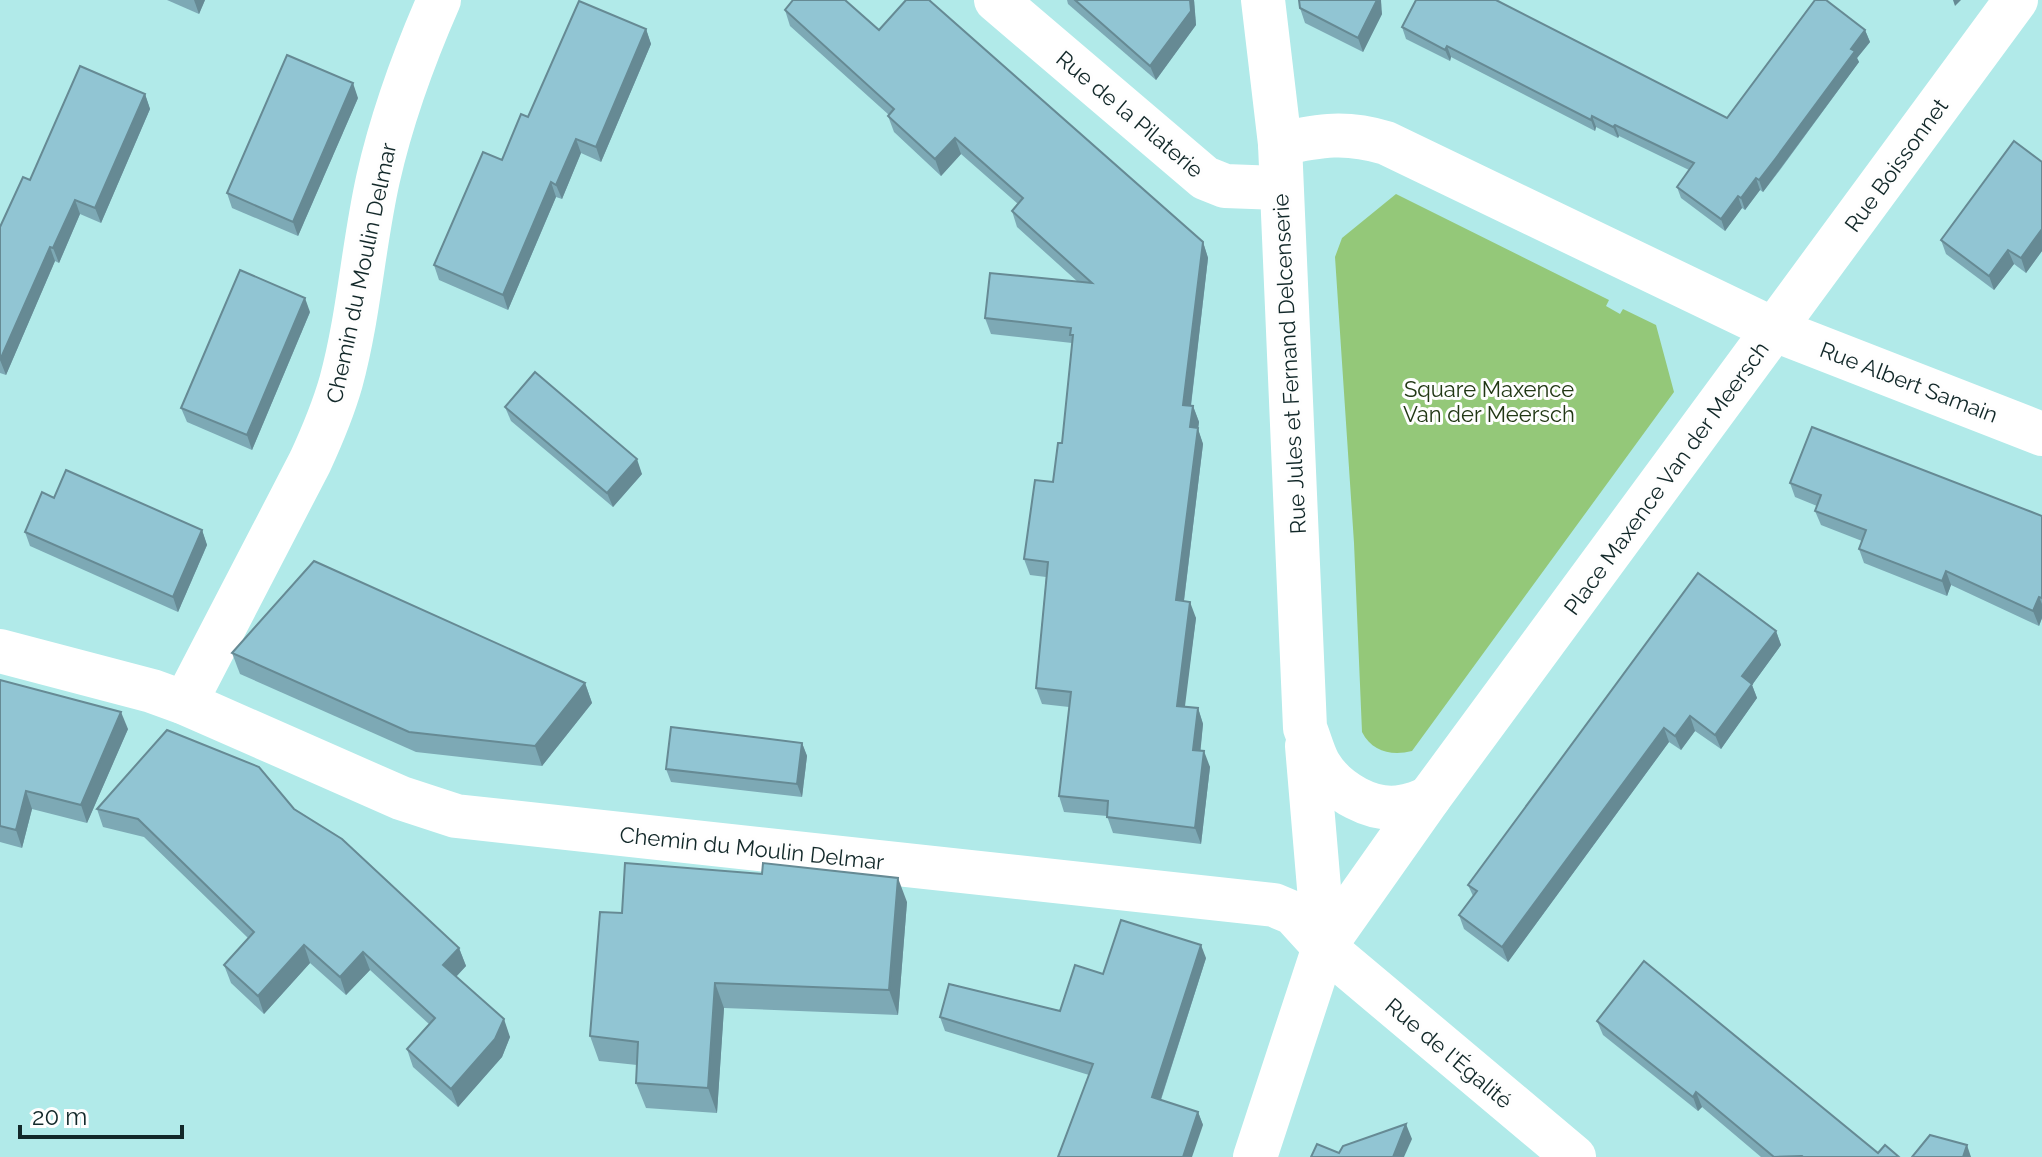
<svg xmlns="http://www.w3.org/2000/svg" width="2042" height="1157" font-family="Raleway,sans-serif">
<rect width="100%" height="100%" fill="#b1eae9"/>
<path fill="#94c879" d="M 1396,194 L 1609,300 L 1606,306 L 1620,314 L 1623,309 L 1656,325 L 1674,392 L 1412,751 C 1392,756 1372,752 1362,732 L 1354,543 L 1335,257 L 1342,238 Z"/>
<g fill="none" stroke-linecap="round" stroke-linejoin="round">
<g stroke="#fff" stroke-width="44">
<path d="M 996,0 L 1205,178 L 1225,186 L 1281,188"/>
<path d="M 1263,0 L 1280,144 L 1305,728 C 1310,740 1313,753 1319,764 C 1335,791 1373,814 1405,806 C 1413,805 1422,801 1429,798"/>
<path d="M 1280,144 C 1321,135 1346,131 1386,143 L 1775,330 L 2042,434"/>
<path d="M 0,651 L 152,691 L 185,703 L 401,798 L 456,816 L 1274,905 L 1293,913 L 1324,947 L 1574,1157"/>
<path d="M 185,703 L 310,462 C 322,436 333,410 341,382 C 359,316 363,246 378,179 C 392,117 414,57 439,0"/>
<path d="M 1307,746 L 1324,947"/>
<path d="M 1255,1157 L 1324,947 L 1429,798 L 2016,0"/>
</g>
</g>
<g fill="#7da9b5">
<path d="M 167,0 L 205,0 L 199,14 Z"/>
<path d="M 1067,0 L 1194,0 L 1196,25 L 1156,80 L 1068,4 Z"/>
<path d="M 1300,8 L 1382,14 L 1363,52 L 1305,23 Z"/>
<path d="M 785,10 L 879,30 L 1203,242 L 1208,258 L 1191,406 L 1193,406 L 1199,422 L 1198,429 L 1203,444 L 1184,601 L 1196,618 L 1184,706 L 1198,708 L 1203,724 L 1200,751 L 1210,767 L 1201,844 L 1113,833 L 1107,816 L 1064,812 L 1059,796 L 1069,707 L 1042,704 L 1036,688 L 1046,577 L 1030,575 L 1024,559 L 1053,482 L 1062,443 L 1072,343 L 991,334 L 985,318 L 1078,282 L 1017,227 L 1012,211 L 1018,204 L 961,154 L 941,176 L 894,132 L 888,116 L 889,115 L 790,26 Z"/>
<path d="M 1402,27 L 1727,118 L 1865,30 L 1870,42 L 1857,58 L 1859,62 L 1780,170 L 1763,192 L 1760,190 L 1745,210 L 1742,208 L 1725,231 L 1681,198 L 1677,187 L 1689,170 L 1619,136 L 1618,138 L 1596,127 L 1595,131 L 1451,57 L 1450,61 L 1406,39 Z"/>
<path d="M 646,29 L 651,44 L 601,162 L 581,153 L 562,199 L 556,197 L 508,310 L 439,280 L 434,265 L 528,117 Z"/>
<path d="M 145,94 L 150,109 L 101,223 L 80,214 L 59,263 L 55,261 L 6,375 L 0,373 L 0,227 L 30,180 Z"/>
<path d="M 358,98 L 298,236 L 232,208 L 227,193 Z"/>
<path d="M 2042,162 L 2042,251 L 2026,273 L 2014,264 L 1994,290 L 1946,254 L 1941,240 Z"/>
<path d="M 310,312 L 252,450 L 187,422 L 181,408 Z"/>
<path d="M 505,407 L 642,474 L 613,507 L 511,421 Z"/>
<path d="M 1790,483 L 2042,516 L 2042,618 L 2039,626 L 1951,585 L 1947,596 L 1864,563 L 1859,549 L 1862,541 L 1821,525 L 1815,511 L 1817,506 L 1795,497 Z"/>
<path d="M 54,498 L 202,530 L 207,545 L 178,612 L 30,546 L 25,532 Z"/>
<path d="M 1776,631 L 1781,645 L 1752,685 L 1757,698 L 1721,749 L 1695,731 L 1681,750 L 1669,742 L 1508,962 L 1464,929 L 1459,915 L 1473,896 L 1468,885 Z"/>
<path d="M 232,653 L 585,683 L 592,703 L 542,766 L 416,752 L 240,674 Z"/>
<path d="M 0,680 L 128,729 L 87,823 L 32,809 L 22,848 L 0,842 Z"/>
<path d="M 802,743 L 807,756 L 802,797 L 671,782 L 666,769 Z"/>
<path d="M 97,809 L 294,809 L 459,948 L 466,966 L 456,977 L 510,1037 L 502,1057 L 458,1107 L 413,1067 L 407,1049 L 429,1024 L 370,970 L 346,995 L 310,963 L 264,1014 L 231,983 L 224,965 L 248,938 L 144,837 L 103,827 Z"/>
<path d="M 907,902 L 898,1015 L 724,1008 L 717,1113 L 646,1108 L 636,1083 L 637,1065 L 599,1061 L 590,1036 L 622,913 Z"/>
<path d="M 1206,958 L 1161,1100 L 1198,1112 L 1203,1125 L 1089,1075 L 945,1031 L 940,1017 L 1060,1011 L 1103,974 Z"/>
<path d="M 1597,1021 L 1878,1153 L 1899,1157 L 1761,1157 L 1702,1107 L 1698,1111 L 1603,1035 Z"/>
</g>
<g fill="#668a94">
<path d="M 194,0 L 205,0 L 199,14 Z"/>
<path d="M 1190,0 L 1194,0 L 1196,25 L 1156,80 L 1150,66 Z"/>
<path d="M 1377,0 L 1381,0 L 1382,14 L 1363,52 L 1358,38 Z"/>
<path d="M 1953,0 L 1961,0 L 1955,6 Z"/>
<path d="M 646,29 L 651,44 L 601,162 L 596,147 Z"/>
<path d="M 1865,30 L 1870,42 L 1857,58 L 1859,62 L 1763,192 L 1759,180 Z"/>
<path d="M 1447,46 L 1451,57 L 1450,61 L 1445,50 Z"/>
<path d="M 353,83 L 358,98 L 298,236 L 293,222 Z"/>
<path d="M 145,94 L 150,109 L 101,223 L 95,208 Z"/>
<path d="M 1592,116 L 1596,127 L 1595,131 L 1591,120 Z"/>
<path d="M 1615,125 L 1619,136 L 1618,138 L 1613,127 Z"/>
<path d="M 955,138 L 961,154 L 941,176 L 935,159 Z"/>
<path d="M 576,139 L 581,153 L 562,199 L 556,185 Z"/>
<path d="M 1756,178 L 1760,190 L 1745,210 L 1741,198 Z"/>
<path d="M 551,182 L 556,197 L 508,310 L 503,295 Z"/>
<path d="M 1738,196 L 1742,208 L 1725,231 L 1721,219 Z"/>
<path d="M 75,200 L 80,214 L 59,263 L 53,248 Z"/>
<path d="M 2042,229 L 2042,251 L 2026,273 L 2021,258 Z"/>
<path d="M 1203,242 L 1208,258 L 1189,421 L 1183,405 Z"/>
<path d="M 50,247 L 55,261 L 6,375 L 0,360 Z"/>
<path d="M 2008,250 L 2014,264 L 1994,290 L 1989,276 Z"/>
<path d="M 305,298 L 310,312 L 252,450 L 247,435 Z"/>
<path d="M 1193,406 L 1199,422 L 1198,429 L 1203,444 L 1182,616 L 1176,600 L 1190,427 Z"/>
<path d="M 637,459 L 642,474 L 613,507 L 607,493 Z"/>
<path d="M 202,530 L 207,545 L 178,612 L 173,597 Z"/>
<path d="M 1946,571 L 1951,585 L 1947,596 L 1942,581 Z"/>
<path d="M 2039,597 L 2042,604 L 2042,618 L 2039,626 L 2033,611 Z"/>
<path d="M 1190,602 L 1196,618 L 1183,722 L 1177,706 Z"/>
<path d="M 1776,631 L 1781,645 L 1752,685 L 1757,698 L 1721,749 L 1715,735 L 1742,676 Z"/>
<path d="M 585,683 L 592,703 L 542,766 L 535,746 Z"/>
<path d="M 1198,708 L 1203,724 L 1199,766 L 1193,750 Z"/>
<path d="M 121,712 L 128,729 L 87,823 L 81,805 Z"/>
<path d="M 1690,716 L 1695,731 L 1681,750 L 1675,736 Z"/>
<path d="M 1664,728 L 1669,742 L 1508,962 L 1502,947 Z"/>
<path d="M 802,743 L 807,756 L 802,797 L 797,784 Z"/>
<path d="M 1204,751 L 1210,767 L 1201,844 L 1195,828 Z"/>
<path d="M 26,791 L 32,809 L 22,848 L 16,830 Z"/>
<path d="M 898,878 L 907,902 L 898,1015 L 889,990 Z"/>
<path d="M 304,945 L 310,963 L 264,1014 L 258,996 Z"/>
<path d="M 1201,945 L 1206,958 L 1157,1111 L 1152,1097 Z"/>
<path d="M 459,948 L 466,966 L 450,983 L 443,965 Z"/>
<path d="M 363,952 L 370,970 L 346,995 L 340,977 Z"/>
<path d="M 715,983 L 724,1008 L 717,1113 L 708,1088 Z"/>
<path d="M 504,1019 L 510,1037 L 502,1057 L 458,1107 L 451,1089 Z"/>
<path d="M 1696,1092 L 1702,1107 L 1698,1111 L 1693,1097 Z"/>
<path d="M 1198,1112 L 1203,1125 L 1192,1157 L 1183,1157 Z"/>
<path d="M 1406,1124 L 1412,1139 L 1404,1157 L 1393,1157 Z"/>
<path d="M 1967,1145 L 1971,1157 L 1963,1157 Z"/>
</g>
<g fill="#91c5d3" stroke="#668a94" stroke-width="2">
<path d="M 793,0 L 845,0 L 879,30 L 906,0 L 929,0 L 1203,242 L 1183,405 L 1193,406 L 1190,427 L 1198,428 L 1176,600 L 1190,602 L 1177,706 L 1198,708 L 1193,750 L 1204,751 L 1195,828 L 1107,817 L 1108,801 L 1059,796 L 1071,692 L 1036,688 L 1048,562 L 1024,559 L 1035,480 L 1053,482 L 1058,443 L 1062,443 L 1073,335 L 1070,335 L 1071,328 L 985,318 L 990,273 L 1092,283 L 1012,211 L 1023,198 L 955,138 L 935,159 L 888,116 L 894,109 L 785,10 Z"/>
<path d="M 1075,0 L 1190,0 L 1191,11 L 1150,66 Z"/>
<path d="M 1299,0 L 1377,0 L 1358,38 L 1300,8 Z"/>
<path d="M 1416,0 L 1496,0 L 1727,118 L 1815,0 L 1826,0 L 1865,30 L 1851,49 L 1855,51 L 1776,158 L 1759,180 L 1756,178 L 1741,198 L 1738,196 L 1721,219 L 1677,187 L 1694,163 L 1615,125 L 1613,127 L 1592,116 L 1591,120 L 1447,46 L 1445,50 L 1402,27 Z"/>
<path d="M 579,1 L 646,29 L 596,147 L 576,139 L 556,185 L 551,182 L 503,295 L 434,265 L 483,152 L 502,160 L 521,114 L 528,117 Z"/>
<path d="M 287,55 L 353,83 L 293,222 L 227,193 Z"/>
<path d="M 80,66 L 145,94 L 95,208 L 75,200 L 53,248 L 50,247 L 0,360 L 0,227 L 23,177 L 30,180 Z"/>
<path d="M 2014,141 L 2042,162 L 2042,229 L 2021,258 L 2008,250 L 1989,276 L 1941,240 Z"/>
<path d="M 240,270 L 305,298 L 247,435 L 181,408 Z"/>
<path d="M 535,372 L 637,459 L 607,493 L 505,407 Z"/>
<path d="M 1812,427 L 2042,516 L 2042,598 L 2039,597 L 2033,611 L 1946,571 L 1942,581 L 1859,549 L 1866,530 L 1815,511 L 1821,495 L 1790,483 Z"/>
<path d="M 66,470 L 202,530 L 173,597 L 25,532 L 42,492 L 54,498 Z"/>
<path d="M 314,561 L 585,683 L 535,746 L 409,732 L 232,653 Z"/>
<path d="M 1698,573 L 1776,631 L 1742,676 L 1752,684 L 1715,735 L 1690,716 L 1675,736 L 1664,728 L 1502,947 L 1459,915 L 1477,891 L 1468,885 Z"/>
<path d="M 0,680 L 121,712 L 81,805 L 26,791 L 16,830 L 0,826 Z"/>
<path d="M 671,727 L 802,743 L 797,784 L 666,769 Z"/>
<path d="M 167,730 L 259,767 L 294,809 L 342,839 L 459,948 L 443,965 L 504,1019 L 495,1039 L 451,1089 L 407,1049 L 435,1018 L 363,952 L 340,977 L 304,945 L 258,996 L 224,965 L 254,932 L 138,819 L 97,809 Z"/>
<path d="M 625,863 L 762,874 L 763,863 L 898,878 L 889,990 L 715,983 L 708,1088 L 636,1083 L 638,1042 L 590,1036 L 600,912 L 622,913 Z"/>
<path d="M 1121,920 L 1201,945 L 1152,1097 L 1198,1112 L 1183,1157 L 1058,1157 L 1093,1064 L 940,1017 L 949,984 L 1060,1011 L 1075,965 L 1103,974 Z"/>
<path d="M 1644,961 L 1878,1153 L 1885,1145 L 1899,1157 L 1803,1157 L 1802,1156 L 1774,1157 L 1696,1092 L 1693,1097 L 1597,1021 Z"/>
<path d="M 1406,1124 L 1393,1157 L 1311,1157 L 1317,1144 L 1339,1153 L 1343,1146 Z"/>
<path d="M 1930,1135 L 1967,1145 L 1963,1157 L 1912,1157 Z"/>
</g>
<g text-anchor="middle" stroke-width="6" stroke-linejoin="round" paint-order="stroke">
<g font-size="22" fill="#122829" stroke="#fefefe">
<text transform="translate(1130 114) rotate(40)" y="8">Rue de la Pilaterie</text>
<text transform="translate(1896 165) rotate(-54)" y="8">Rue Boissonnet</text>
<text transform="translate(361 273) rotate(-78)" y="8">Chemin du Moulin Delmar</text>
<text transform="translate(1289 364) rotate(-93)" y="8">Rue Jules et Fernand Delcenserie</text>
<text transform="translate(1909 382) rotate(21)" y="8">Rue Albert Samain</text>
<text transform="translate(1666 478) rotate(-54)" y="8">Place Maxence Van der Meersch</text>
<text transform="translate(752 848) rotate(6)" y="8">Chemin du Moulin Delmar</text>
<text transform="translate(1449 1053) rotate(40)" y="8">Rue de l'Égalité</text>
</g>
<g font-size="22" fill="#213714" stroke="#fefefe">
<text x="1489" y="397">Square Maxence<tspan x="1489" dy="25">Van der Meersch</tspan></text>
</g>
</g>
<path d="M20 1125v12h162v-12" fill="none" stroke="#122829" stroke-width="4"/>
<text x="32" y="1125" font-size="24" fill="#122829" stroke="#fefefe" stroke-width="6" paint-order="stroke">20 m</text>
</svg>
